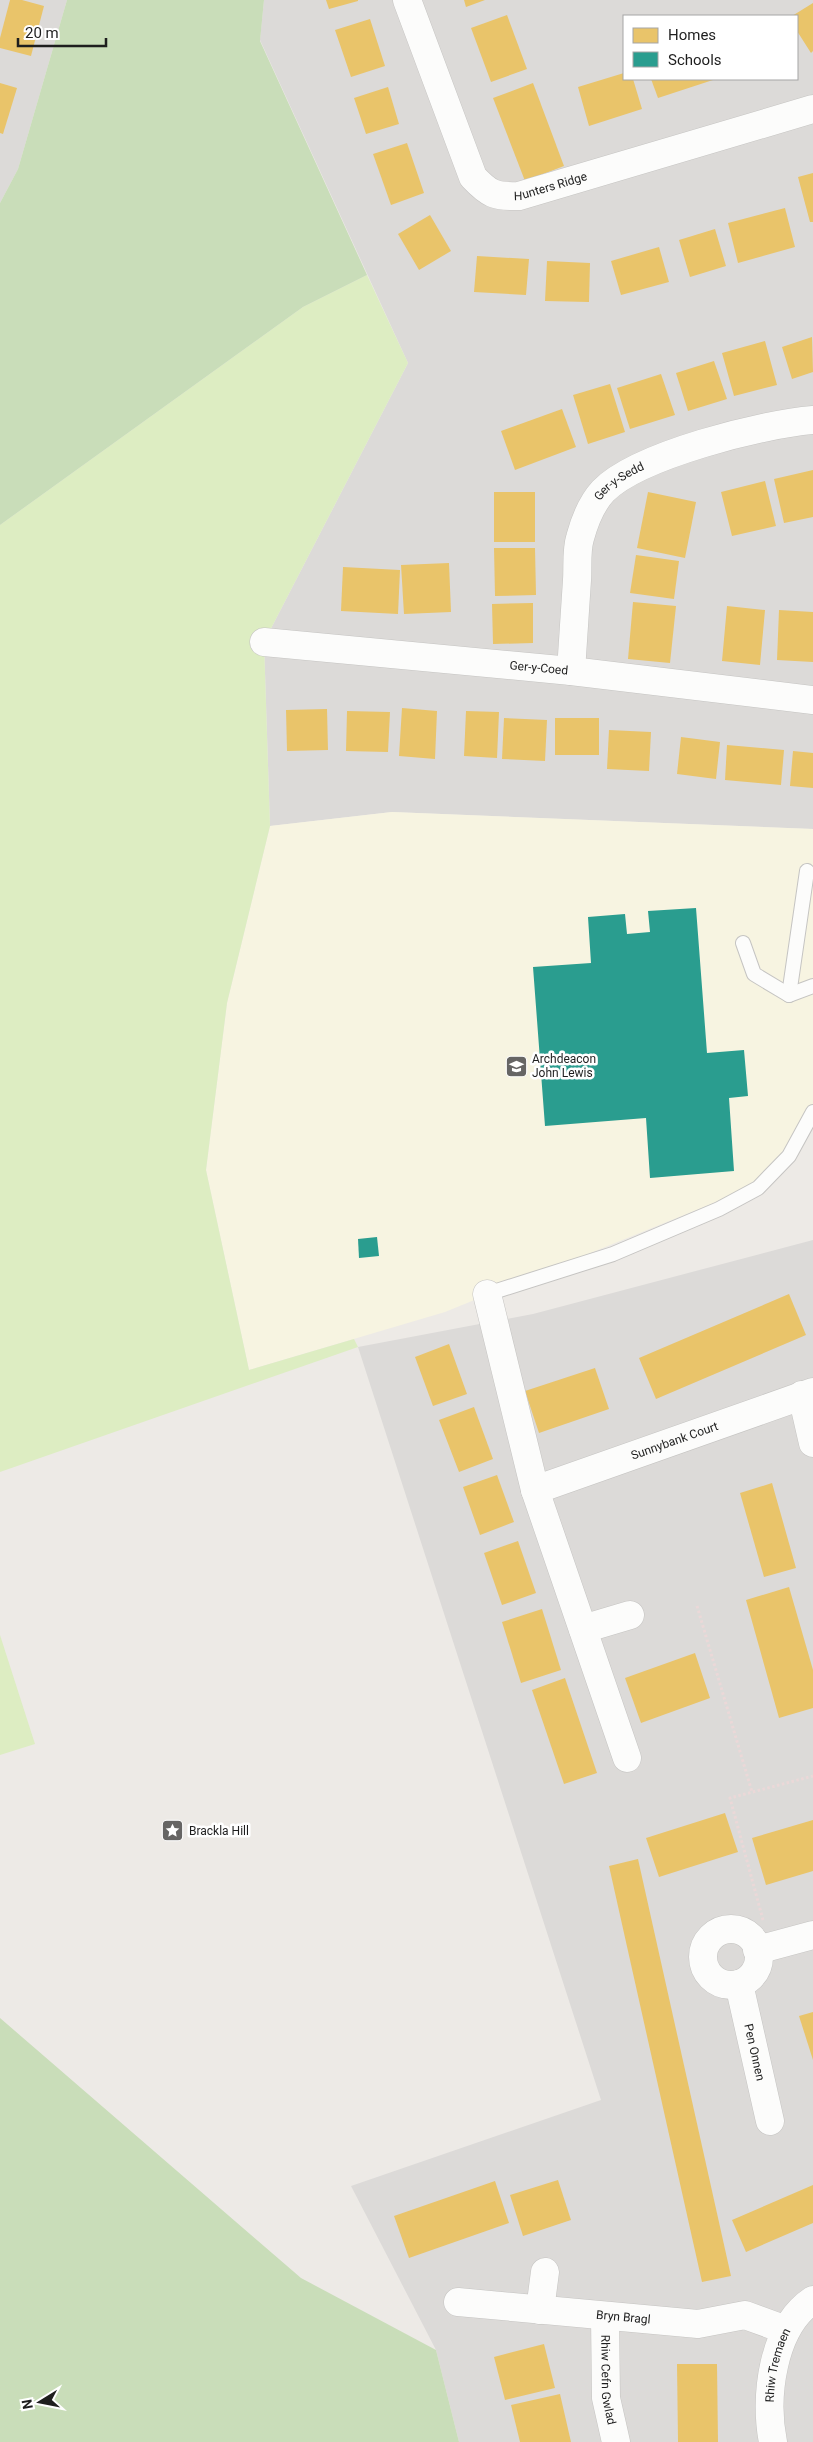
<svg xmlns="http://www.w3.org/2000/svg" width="813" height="2442" font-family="Roboto,sans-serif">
<rect width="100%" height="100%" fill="#edeae6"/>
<g fill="#dcdad8" fill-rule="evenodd">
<path d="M 0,0 L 67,0 L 18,169 L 0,203 Z"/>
<path d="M 264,0 L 813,0 L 813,829 L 392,812 L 270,826 L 264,642 L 408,363 L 260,40 ZM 624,16 L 797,16 L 797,79 L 624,79 Z"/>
<path d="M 813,1240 L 813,2442 L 459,2442 L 436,2350 L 351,2186 L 601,2100 L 358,1347 L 533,1314 Z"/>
</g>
<path fill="#f7f4e1" d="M 392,812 L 813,829 L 813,1129 L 748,1189 L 445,1312 L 249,1370 L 206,1170 L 227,1003 L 270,826 Z"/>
<g fill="#ddedc2">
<path d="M 367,275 L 408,363 L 264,642 L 270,826 L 227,1003 L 206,1170 L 249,1370 L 354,1339 L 358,1347 L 0,1472 L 0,525 L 303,307 Z"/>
<path d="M 0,1635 L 35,1744 L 0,1755 Z"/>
</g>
<g fill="#c9ddb9">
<path d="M 67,0 L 264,0 L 260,41 L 367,275 L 303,307 L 0,525 L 0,203 L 18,169 Z"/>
<path d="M 0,2018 L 301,2278 L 436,2350 L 459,2442 L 0,2442 Z"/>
</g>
<g fill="#e9c46a">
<path d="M 10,0 L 22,0 L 44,6 L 31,56 L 0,48 L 0,38 Z"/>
<path d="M 326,0 L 358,0 L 358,1 L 329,9 Z"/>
<path d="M 464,0 L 485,0 L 466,7 Z"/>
<path d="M 813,3 L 813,51 L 811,53 L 797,31 L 797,16 L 792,16 Z"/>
<path d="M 507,15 L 527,69 L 491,82 L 471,28 Z"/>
<path d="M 370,19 L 385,66 L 351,77 L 335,30 Z"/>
<path d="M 624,73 L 624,79 L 633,79 L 642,109 L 589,126 L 578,87 Z"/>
<path d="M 651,79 L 716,79 L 658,98 Z"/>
<path d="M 0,83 L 17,88 L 3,134 L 0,133 Z"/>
<path d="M 533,83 L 564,166 L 525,181 L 493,98 Z"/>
<path d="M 388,87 L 399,124 L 366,134 L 354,98 Z"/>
<path d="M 407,143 L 424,193 L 391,205 L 373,154 Z"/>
<path d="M 813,173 L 813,222 L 810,222 L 798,177 Z"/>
<path d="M 785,208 L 795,247 L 738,263 L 728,223 Z"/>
<path d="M 430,215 L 451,251 L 419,270 L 398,234 Z"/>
<path d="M 715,229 L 726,266 L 690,277 L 679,240 Z"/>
<path d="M 659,247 L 669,282 L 621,295 L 611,261 Z"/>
<path d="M 477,256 L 529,259 L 526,295 L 474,292 Z"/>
<path d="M 547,261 L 590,263 L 589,302 L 545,301 Z"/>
<path d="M 812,337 L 813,372 L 792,379 L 782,347 Z"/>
<path d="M 765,341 L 777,385 L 734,396 L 722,353 Z"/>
<path d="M 714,361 L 727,399 L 688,411 L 676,373 Z"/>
<path d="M 661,374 L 675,415 L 630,429 L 617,388 Z"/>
<path d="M 610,384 L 625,432 L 588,444 L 573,395 Z"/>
<path d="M 562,409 L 576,447 L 515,470 L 501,431 Z"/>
<path d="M 813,470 L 813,517 L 784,523 L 774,479 Z"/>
<path d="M 765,481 L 776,526 L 732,536 L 721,492 Z"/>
<rect x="494" y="492" width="41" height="50"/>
<path d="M 648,492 L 696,502 L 685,558 L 637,548 Z"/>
<path d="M 494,548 L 535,548 L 536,595 L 495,596 Z"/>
<path d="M 636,555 L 679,561 L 674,599 L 630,593 Z"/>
<path d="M 449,563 L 451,612 L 404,614 L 401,565 Z"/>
<path d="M 343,567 L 400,570 L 398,614 L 341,611 Z"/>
<path d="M 633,602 L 676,606 L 670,663 L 628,659 Z"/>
<path d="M 533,603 L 533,643 L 493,644 L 492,604 Z"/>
<path d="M 727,606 L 765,610 L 760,665 L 722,661 Z"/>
<path d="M 779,610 L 813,612 L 813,662 L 777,660 Z"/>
<path d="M 402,708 L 437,711 L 435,759 L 399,756 Z"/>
<path d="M 327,709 L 328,750 L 287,751 L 286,710 Z"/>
<path d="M 347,711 L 390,712 L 388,752 L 346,751 Z"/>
<path d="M 466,711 L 499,712 L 497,758 L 464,756 Z"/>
<path d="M 504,718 L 547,720 L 545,761 L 502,759 Z"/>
<rect x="555" y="718" width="44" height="37"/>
<path d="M 609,730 L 651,732 L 649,771 L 607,769 Z"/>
<path d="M 681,737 L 720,742 L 716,779 L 677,774 Z"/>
<path d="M 727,745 L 784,750 L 781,785 L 725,780 Z"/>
<path d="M 793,751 L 813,753 L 813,788 L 790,786 Z"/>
<path d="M 789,1294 L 806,1335 L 656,1399 L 639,1358 Z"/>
<path d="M 449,1344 L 467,1394 L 433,1406 L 415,1357 Z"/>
<path d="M 595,1368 L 609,1409 L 539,1433 L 525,1391 Z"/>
<path d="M 474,1407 L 493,1459 L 459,1472 L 439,1420 Z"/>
<path d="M 497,1475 L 514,1522 L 480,1535 L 463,1487 Z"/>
<path d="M 772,1483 L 796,1568 L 764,1577 L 740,1493 Z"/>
<path d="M 518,1541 L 536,1593 L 502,1605 L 484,1553 Z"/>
<path d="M 789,1587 L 813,1670 L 813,1708 L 779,1718 L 746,1600 Z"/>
<path d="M 542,1609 L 561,1670 L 521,1683 L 502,1622 Z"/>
<path d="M 695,1653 L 710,1698 L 641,1723 L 625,1678 Z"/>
<path d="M 565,1678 L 597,1773 L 564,1784 L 532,1690 Z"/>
<path d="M 725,1813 L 738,1852 L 659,1877 L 646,1838 Z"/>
<path d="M 813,1820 L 813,1871 L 766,1885 L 752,1838 Z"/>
<path d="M 638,1859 L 731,2276 L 702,2282 L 609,1866 Z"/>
<path d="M 813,2012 L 813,2060 L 799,2016 Z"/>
<path d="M 558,2180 L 571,2220 L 523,2236 L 510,2195 Z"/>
<path d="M 495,2181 L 509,2223 L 409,2258 L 394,2216 Z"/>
<path d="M 813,2185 L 813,2223 L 746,2252 L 732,2220 Z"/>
<path d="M 544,2344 L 555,2388 L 505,2400 L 494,2357 Z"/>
<path d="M 677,2364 L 717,2364 L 718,2442 L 678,2442 Z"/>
<path d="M 560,2394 L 571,2442 L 520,2442 L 511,2405 Z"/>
</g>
<g fill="#2a9d8f">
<path d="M 696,908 L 707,1053 L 744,1050 L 748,1096 L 729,1098 L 734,1171 L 650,1178 L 646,1118 L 545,1126 L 533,967 L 591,963 L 588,917 L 625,914 L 627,934 L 650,932 L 648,911 Z"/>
<path d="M 377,1237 L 379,1256 L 359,1258 L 358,1239 Z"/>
</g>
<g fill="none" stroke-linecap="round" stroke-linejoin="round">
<defs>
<g id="service">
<path d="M 743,943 L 754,974 L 789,995 L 813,986"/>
<path d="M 789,995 L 807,871"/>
<path d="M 487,1294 L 613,1254 L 719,1209 L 758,1188 L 789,1156 L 813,1112"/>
</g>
<g id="minor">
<path id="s1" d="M 407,0 L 473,177 C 489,194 495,197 519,196 L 813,109"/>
<path id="s2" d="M 264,642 L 571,671 L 813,700"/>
<path id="s3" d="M 571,671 C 573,641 575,610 577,580 C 578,567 576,551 580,538 C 584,523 592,503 603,491 C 638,455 763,424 813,420"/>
<path d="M 487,1294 L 535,1490 L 627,1758"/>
<path d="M 802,1395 L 813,1443"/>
<path id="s4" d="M 535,1490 L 813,1392"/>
<path d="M 583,1629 L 630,1615"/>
<circle cx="731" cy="1957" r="28"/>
<path d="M 757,1950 L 813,1935"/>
<path id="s5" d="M 739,1984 L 770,2121"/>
<path id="s6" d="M 458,2302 L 698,2324 L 745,2315 L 786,2330"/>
<path d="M 540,2310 L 545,2272"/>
<path id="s7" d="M 605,2316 L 606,2398 L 616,2442"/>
<path id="s8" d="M 773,2442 C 764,2398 772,2327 813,2300"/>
</g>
</defs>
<use href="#service" stroke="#c5c4c2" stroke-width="16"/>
<use href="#minor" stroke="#c5c4c2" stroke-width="29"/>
<g stroke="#ebd8d8" stroke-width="3" stroke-dasharray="2.5 2.5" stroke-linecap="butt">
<path d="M 697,1606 L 752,1792"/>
<path d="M 763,1920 L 730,1798 L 813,1776"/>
</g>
<use href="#service" stroke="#fcfcfb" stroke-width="14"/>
<use href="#minor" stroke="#fcfcfb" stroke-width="28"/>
</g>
<defs>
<symbol id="school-square" viewBox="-11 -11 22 22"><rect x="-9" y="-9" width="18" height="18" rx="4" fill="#666564" stroke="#fff"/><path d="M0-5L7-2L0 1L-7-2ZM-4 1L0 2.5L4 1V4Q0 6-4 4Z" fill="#fff"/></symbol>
<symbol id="sight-square" viewBox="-11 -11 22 22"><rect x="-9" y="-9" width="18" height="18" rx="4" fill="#666564" stroke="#fff"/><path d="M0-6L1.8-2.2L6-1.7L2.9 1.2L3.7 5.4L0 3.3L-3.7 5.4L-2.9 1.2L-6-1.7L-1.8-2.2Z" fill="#fff"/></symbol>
</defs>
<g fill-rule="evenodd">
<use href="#school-square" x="504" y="1054" width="25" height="25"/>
<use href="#sight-square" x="160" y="1818" width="25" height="25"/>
</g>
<g text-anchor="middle" stroke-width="5" stroke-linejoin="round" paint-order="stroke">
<g font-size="12" fill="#1e1e1e" stroke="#fff">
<text dy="4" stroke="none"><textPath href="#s1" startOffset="274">Hunters Ridge</textPath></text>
<text dy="4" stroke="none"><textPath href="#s3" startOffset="205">Ger-y-Sedd</textPath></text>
<text dy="4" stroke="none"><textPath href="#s2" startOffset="276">Ger-y-Coed</textPath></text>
<text dy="4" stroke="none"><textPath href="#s4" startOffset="148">Sunnybank Court</textPath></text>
<text dy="4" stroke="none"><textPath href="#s5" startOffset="70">Pen Onnen</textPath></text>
<text dy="4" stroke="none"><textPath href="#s6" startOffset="166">Bryn Bragl</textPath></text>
<text dy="4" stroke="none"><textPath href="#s8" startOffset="78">Rhiw Tremaen</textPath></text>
<text dy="4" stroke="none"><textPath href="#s7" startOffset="64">Rhiw Cefn Gwlad</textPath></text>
</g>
<g font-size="12" fill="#1e1e1e" stroke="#fff" text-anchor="start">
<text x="532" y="1063">Archdeacon<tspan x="532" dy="14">John Lewis</tspan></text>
<text x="189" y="1835">Brackla Hill</text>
</g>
</g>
<rect x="623" y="15" width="175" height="65" fill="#ffffff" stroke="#a5a5a5"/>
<rect x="633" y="28" width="25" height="15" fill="#e9c46a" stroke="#a5a5a5"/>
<text x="668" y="40" font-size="15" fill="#1e1e1e">Homes</text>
<rect x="633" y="52" width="25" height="15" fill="#2a9d8f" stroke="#a5a5a5"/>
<text x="668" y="65" font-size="15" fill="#1e1e1e">Schools</text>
<g transform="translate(40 2402) rotate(260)" stroke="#ffffff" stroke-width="4" paint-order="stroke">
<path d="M0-4L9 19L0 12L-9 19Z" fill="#1e1e1e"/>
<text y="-8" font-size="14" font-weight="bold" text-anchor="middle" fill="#1e1e1e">N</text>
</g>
<path d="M18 38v8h88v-8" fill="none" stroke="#1e1e1e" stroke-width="2.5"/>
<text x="25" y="38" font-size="15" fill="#1e1e1e" stroke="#ffffff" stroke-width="4" paint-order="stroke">20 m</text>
</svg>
